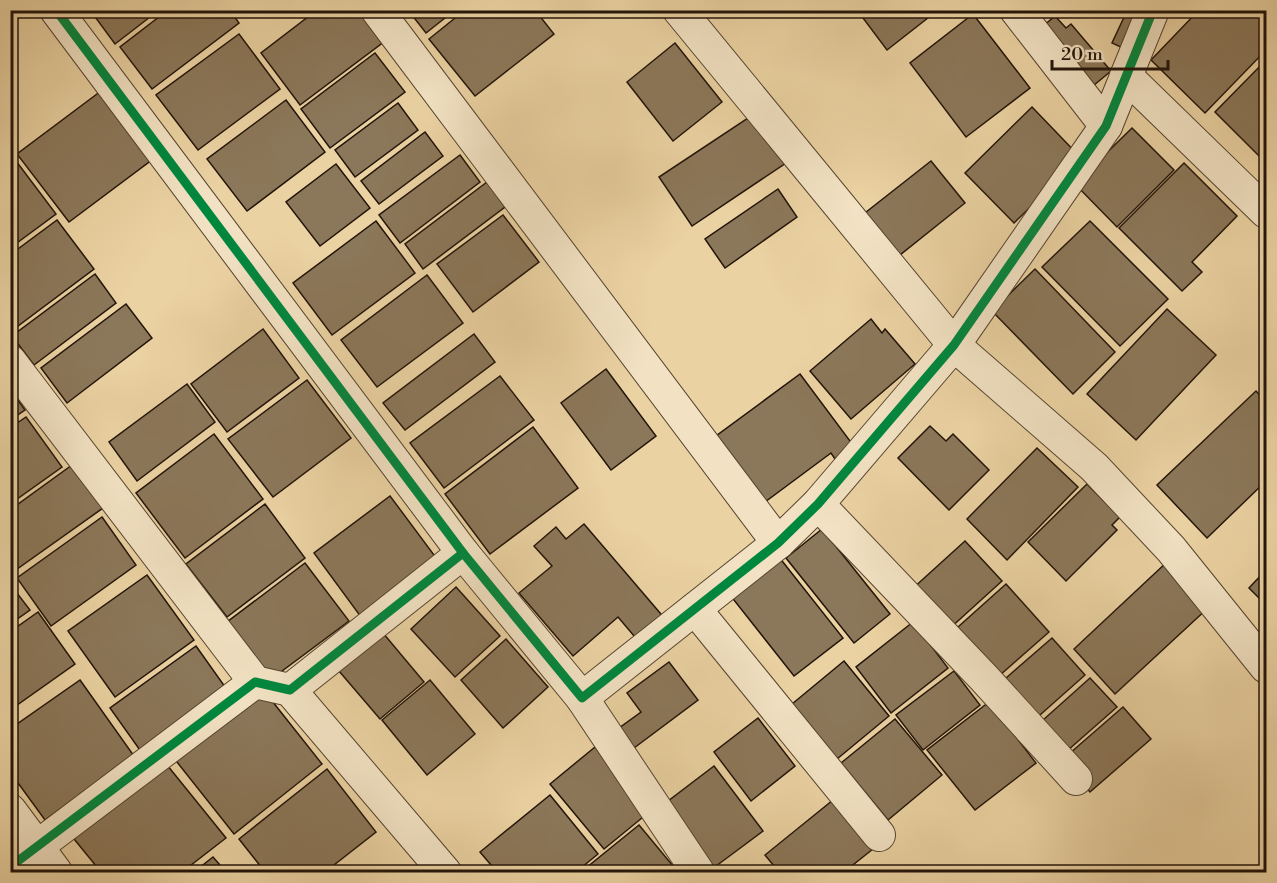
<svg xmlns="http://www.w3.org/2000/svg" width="1277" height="883" font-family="'Libre Bodoni',serif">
<rect width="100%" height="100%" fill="#ebd2a2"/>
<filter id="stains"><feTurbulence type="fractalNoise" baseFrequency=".00333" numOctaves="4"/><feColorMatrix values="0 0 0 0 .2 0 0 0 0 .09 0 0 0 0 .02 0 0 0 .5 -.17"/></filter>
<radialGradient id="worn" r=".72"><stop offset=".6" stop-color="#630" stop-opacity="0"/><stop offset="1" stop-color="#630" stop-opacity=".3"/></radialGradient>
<g fill="#8b7759" stroke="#23140a" stroke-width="1.5">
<path d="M 90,10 L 159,10 L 115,44 Z"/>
<path d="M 168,10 L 230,10 L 239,23 L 152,89 L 120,47 Z"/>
<path d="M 317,10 L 362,10 L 385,41 L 300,105 L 261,53 Z"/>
<path d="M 408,10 L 455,10 L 426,33 Z"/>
<path d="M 465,10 L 535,10 L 554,34 L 475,96 L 429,39 Z"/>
<path d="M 857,10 L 938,10 L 887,50 Z"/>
<path d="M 1199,10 L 1266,10 L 1266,50 L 1205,113 L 1151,60 Z"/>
<path d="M 1126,13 L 1141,20 L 1127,50 L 1112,43 Z"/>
<path d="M 973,14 L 1030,88 L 966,137 L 910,63 Z"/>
<path d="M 1055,16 L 1066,28 L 1071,24 L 1111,71 L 1087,91 L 1036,32 Z"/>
<path d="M 239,34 L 280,89 L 198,150 L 156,95 Z"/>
<path d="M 675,43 L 722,102 L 673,141 L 627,82 Z"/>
<path d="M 375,53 L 405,92 L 330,148 L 301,109 Z"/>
<path d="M 1266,60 L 1266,154 L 1262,159 L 1215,112 Z"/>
<path d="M 101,91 L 153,159 L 69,222 L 17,154 Z"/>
<path d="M 286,100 L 325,152 L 247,211 L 207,159 Z"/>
<path d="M 398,103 L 418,130 L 355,177 L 335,150 Z"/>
<path d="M 1032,107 L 1081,158 L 1014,223 L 965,173 Z"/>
<path d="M 754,114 L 786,163 L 692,226 L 659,177 Z"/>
<path d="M 1132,128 L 1174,170 L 1117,227 L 1075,184 Z"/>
<path d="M 425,132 L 443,156 L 379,204 L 361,181 Z"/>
<path d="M 10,153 L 56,214 L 10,248 Z"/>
<path d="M 460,155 L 480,182 L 400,243 L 379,215 Z"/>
<path d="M 931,161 L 965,203 L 895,259 L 861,216 Z"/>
<path d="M 1184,163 L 1237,216 L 1192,262 L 1202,272 L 1182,291 L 1119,228 Z"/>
<path d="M 336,164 L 370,208 L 320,246 L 286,202 Z"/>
<path d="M 487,182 L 505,207 L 423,269 L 405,244 Z"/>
<path d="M 778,189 L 797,217 L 725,268 L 705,239 Z"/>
<path d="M 503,215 L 539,262 L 473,312 L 437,264 Z"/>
<path d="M 57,220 L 94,269 L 10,332 L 10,255 Z"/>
<path d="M 376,221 L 415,273 L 332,335 L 293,283 Z"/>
<path d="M 1090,221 L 1168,299 L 1120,346 L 1042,267 Z"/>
<path d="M 1035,269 L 1115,352 L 1073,394 L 992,311 Z"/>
<path d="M 95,274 L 116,303 L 34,365 L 12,336 Z"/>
<path d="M 427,275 L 463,323 L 377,387 L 341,340 Z"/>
<path d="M 126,304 L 152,338 L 67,403 L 41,368 Z"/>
<path d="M 1167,309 L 1216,355 L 1136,440 L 1087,394 Z"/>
<path d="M 871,319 L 882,333 L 885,329 L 915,364 L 851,419 L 810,371 Z"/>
<path d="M 263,329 L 299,378 L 227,432 L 191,384 Z"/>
<path d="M 474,334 L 495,362 L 405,430 L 383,403 Z"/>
<path d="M 606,369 L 656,436 L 611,470 L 561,403 Z"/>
<path d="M 800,374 L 853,445 L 835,459 L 831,453 L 765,502 L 716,436 Z"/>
<path d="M 500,376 L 534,420 L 444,488 L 410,443 Z"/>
<path d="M 307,380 L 351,438 L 273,497 L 228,439 Z"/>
<path d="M 187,384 L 215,422 L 137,481 L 109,442 Z"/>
<path d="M 10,389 L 25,410 L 10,420 Z"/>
<path d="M 1256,391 L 1266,402 L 1266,481 L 1207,538 L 1157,485 Z"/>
<path d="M 26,417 L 62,467 L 10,504 L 10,428 Z"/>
<path d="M 930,426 L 946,441 L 953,434 L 989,470 L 949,510 L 898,458 Z"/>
<path d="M 533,427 L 578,488 L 490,554 L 445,494 Z"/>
<path d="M 214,434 L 263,499 L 185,558 L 136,493 Z"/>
<path d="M 1037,448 L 1078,487 L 1007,560 L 967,519 Z"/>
<path d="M 72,465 L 103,508 L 10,574 L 10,510 Z"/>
<path d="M 1087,484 L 1120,517 L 1112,525 L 1117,530 L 1066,581 L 1028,542 Z"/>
<path d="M 390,496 L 437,559 L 361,617 L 314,553 Z"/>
<path d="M 265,504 L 305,558 L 227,617 L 186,564 Z"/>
<path d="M 102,517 L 136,565 L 51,626 L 17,578 Z"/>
<path d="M 584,524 L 666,620 L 640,643 L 618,617 L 573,656 L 519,593 L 552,566 L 534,546 L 556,527 L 566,539 Z"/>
<path d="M 822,529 L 890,614 L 854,643 L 786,558 Z"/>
<path d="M 965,541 L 1002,581 L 948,630 L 911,590 Z"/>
<path d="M 775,552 L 843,638 L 794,676 L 726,590 Z"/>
<path d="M 1168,561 L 1209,607 L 1115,694 L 1074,649 Z"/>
<path d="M 305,563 L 349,621 L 270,680 L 227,622 Z"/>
<path d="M 1266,570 L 1266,605 L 1249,588 Z"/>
<path d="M 147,575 L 194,640 L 115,697 L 68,631 Z"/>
<path d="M 10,584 L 30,610 L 10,624 Z"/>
<path d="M 1006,584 L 1049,632 L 991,683 L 949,635 Z"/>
<path d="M 456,587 L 500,636 L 455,677 L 411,629 Z"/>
<path d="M 38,612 L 75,664 L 10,710 L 10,632 Z"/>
<path d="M 913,622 L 948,668 L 891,713 L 856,667 Z"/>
<path d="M 383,633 L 424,682 L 380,719 L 339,671 Z"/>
<path d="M 1052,638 L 1085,675 L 1031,723 L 998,685 Z"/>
<path d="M 506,639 L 548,687 L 503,728 L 461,680 Z"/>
<path d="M 196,646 L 228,691 L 142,753 L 110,708 Z"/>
<path d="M 844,661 L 889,716 L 837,759 L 792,704 Z"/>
<path d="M 669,662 L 698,700 L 630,751 L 615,731 L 641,712 L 627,693 Z"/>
<path d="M 954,671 L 980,705 L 923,750 L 896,715 Z"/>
<path d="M 1090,678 L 1117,707 L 1059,758 L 1033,729 Z"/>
<path d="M 80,680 L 134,756 L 45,820 L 10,772 L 10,729 Z"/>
<path d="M 430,680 L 475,734 L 427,775 L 382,720 Z"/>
<path d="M 261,687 L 322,764 L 234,834 L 173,757 Z"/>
<path d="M 989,702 L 1036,763 L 975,810 L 927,750 Z"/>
<path d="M 1123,707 L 1151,739 L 1090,792 L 1062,760 Z"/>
<path d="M 758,718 L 795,766 L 751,801 L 714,752 Z"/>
<path d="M 895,719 L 942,775 L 888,820 L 841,763 Z"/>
<path d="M 595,747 L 648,813 L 604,849 L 550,784 Z"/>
<path d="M 163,760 L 226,838 L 182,872 L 101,872 L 70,834 Z"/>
<path d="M 714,766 L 763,831 L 708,872 L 659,808 Z"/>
<path d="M 327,769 L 376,832 L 325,872 L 265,872 L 239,839 Z"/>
<path d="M 550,795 L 598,854 L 576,872 L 497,872 L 480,852 Z"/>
<path d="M 833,800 L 873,849 L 844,872 L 779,872 L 765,855 Z"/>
<path d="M 639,825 L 678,872 L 581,872 Z"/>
<path d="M 213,857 L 226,872 L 194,872 Z"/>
</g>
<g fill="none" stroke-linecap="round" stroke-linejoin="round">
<defs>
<g id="minor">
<path d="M 377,10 L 778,543"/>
<path d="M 679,10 L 954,345 L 1094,467 L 1171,549 L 1266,667"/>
<path d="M 1016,10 L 1106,126"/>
<path d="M 1126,76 L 1266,212"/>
<path d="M 10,361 L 255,682"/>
<path d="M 818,504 L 984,678 L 1076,779"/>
<path d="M 463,553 L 582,698 L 778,543 L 818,504 L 954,345 L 1106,126 L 1153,10"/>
<path d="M 695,609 L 879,835"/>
<path d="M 290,690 L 445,872"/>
<path d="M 582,698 L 698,872"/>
<path d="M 10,810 L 56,872"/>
<path d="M 10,867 L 255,682 L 290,690 L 463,553 L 56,10"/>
</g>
</defs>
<use href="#minor" stroke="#554430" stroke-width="34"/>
<use href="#minor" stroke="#f2e2c3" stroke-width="32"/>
<defs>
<g id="cycleway">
<path d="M 463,553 L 582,698 L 778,543 L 818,504 L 954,345 L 1106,126 L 1153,10"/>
<path d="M 10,867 L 255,682 L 290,690 L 463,553 L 56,10"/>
</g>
</defs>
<use href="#cycleway" stroke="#f2e2c3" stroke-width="13"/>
<use href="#cycleway" stroke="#00873e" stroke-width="9"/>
</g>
<rect width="1277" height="883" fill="none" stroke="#ebd2a2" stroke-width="36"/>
<rect x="12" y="12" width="1253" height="859" fill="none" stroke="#23140a" stroke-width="3"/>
<rect x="18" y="18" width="1241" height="847" fill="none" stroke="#23140a" stroke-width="1.5"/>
<path d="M1052 60v9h116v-9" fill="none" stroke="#23140a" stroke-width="3"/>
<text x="1061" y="60" font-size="18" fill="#23140a" stroke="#f2e2c3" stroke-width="4.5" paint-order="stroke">20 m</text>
<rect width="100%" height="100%" filter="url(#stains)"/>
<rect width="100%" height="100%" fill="url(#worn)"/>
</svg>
